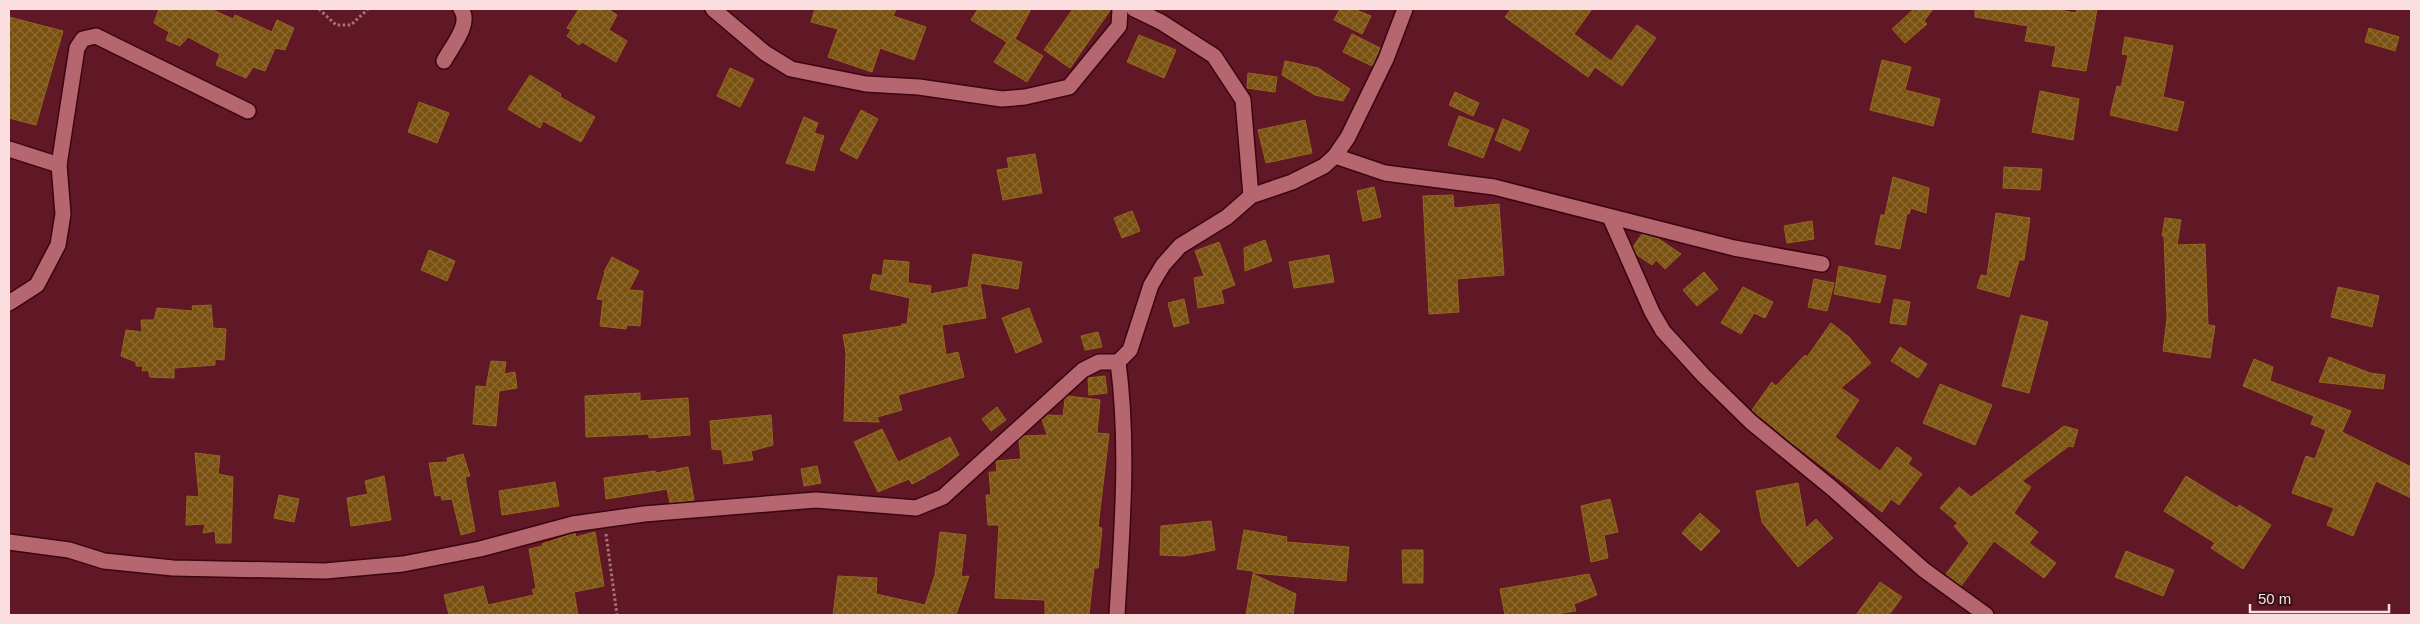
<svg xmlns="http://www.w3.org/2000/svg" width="2420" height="624" font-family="Helvetica,sans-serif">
<defs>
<pattern id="building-cross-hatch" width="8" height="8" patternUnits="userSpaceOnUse" patternTransform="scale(1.25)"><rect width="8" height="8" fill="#795110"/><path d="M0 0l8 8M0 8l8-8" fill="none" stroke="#8d6a32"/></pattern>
</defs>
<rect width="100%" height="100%" fill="#601826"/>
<g fill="url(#building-cross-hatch)" stroke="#94661e">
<path d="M 159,9 L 211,9 L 233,19 L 235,15 L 272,32 L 277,20 L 294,28 L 285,50 L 275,48 L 265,71 L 253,67 L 246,78 L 216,65 L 220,54 L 188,37 L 180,46 L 166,40 L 169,32 L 154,23 Z"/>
<path d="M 579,9 L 608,9 L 617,15 L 609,30 L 627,41 L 616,62 L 582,42 L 579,45 L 567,36 L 571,30 L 567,28 Z"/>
<path d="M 815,9 L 896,9 L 893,16 L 926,27 L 914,60 L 880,48 L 872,72 L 828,57 L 838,29 L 811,22 Z"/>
<path d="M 978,9 L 1031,9 L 1015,39 L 1043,56 L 1027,82 L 994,62 L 1007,42 L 971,20 Z"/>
<path d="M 1073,9 L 1111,9 L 1070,68 L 1044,50 Z"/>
<path d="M 1340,9 L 1354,9 L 1371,16 L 1362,34 L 1334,20 Z"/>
<path d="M 1511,9 L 1592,9 L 1574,34 L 1611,61 L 1637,25 L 1656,38 L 1622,86 L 1595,67 L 1588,77 L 1505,17 Z"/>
<path d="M 1914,9 L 1933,9 L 1924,21 L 1927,24 L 1905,43 L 1892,29 Z"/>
<path d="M 1975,9 L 2053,9 L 2076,13 L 2077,9 L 2097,9 L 2086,71 L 2052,66 L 2056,46 L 2025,41 L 2028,26 L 1975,17 Z"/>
<path d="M 9,17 L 63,31 L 36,125 L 9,118 Z"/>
<path d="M 2369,28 L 2399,37 L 2395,51 L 2365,42 Z"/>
<path d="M 1352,34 L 1380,48 L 1372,66 L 1343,52 Z"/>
<path d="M 1139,35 L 1176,50 L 1164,78 L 1127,62 Z"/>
<path d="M 2125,37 L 2173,46 L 2163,97 L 2184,102 L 2177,131 L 2110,115 L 2117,86 L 2121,87 L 2128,55 L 2122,54 Z"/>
<path d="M 1882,60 L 1911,67 L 1905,90 L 1940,99 L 1933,126 L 1870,110 Z"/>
<path d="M 1285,61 L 1318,68 L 1350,89 L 1343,101 L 1315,95 L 1282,75 Z"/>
<path d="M 730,68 L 754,79 L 740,107 L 717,96 Z"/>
<path d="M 1248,73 L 1277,77 L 1275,92 L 1247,88 Z"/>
<path d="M 530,75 L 561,94 L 560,97 L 595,117 L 581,142 L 543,121 L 540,128 L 508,109 Z"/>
<path d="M 2040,91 L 2079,99 L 2073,140 L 2032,132 Z"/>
<path d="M 1455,92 L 1479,103 L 1473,116 L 1449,105 Z"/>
<path d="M 419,102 L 449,113 L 437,143 L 408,132 Z"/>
<path d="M 861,110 L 878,119 L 857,159 L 840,150 Z"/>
<path d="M 1459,116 L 1494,129 L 1483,158 L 1448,145 Z"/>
<path d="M 804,117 L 818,123 L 814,133 L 824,136 L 814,171 L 786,163 Z"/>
<path d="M 1503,119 L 1529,130 L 1520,151 L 1495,140 Z"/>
<path d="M 1305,120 L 1312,153 L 1266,163 L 1258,130 Z"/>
<path d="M 1035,154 L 1042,193 L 1003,200 L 997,170 L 1009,168 L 1007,158 Z"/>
<path d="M 2004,167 L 2042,169 L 2040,190 L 2003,188 Z"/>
<path d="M 1893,177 L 1929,188 L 1926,213 L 1911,208 L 1909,214 L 1907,213 L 1900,249 L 1875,244 L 1881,215 L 1885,215 Z"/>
<path d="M 1374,187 L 1381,217 L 1363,221 L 1357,191 Z"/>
<path d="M 1453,195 L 1454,208 L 1499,204 L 1504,275 L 1457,279 L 1459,312 L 1429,314 L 1423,196 Z"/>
<path d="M 1132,211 L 1140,231 L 1122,238 L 1114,218 Z"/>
<path d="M 1996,213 L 2030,218 L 2024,260 L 2019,260 L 2009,297 L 1977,288 L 1981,275 L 1987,276 Z"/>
<path d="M 2165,218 L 2181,220 L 2177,245 L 2205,244 L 2208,325 L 2215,326 L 2210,358 L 2163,351 L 2167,318 L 2164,236 L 2162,236 Z"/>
<path d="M 1812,221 L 1814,239 L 1787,243 L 1784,226 Z"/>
<path d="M 1642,234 L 1659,239 L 1681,254 L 1665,269 L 1656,260 L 1652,265 L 1637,255 L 1633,247 Z"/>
<path d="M 1265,240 L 1272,261 L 1245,271 L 1244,248 Z"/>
<path d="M 1219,242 L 1235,285 L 1221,290 L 1224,303 L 1198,308 L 1194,278 L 1204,276 L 1195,251 Z"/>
<path d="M 429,250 L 455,261 L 447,281 L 421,270 Z"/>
<path d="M 973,254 L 1022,262 L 1018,289 L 980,283 L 986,318 L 942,325 L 946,355 L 958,352 L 964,377 L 898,395 L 902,410 L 877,417 L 879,422 L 844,421 L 846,353 L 843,335 L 902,326 L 902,324 L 907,324 L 910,298 L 870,289 L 873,274 L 882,276 L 884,260 L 909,262 L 908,283 L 931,286 L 930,294 L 968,287 Z"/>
<path d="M 1329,255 L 1334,282 L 1294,288 L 1289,262 Z"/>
<path d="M 612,257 L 639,271 L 629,290 L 643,291 L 640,326 L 627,325 L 626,329 L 600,326 L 603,300 L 597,299 L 605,272 L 604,272 Z"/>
<path d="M 1839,266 L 1886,276 L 1880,303 L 1834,294 Z"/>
<path d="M 1704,272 L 1718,289 L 1697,306 L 1683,290 Z"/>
<path d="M 1814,279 L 1834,283 L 1827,311 L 1808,307 Z"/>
<path d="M 1743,287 L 1773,302 L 1765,318 L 1754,313 L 1741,334 L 1721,323 Z"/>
<path d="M 2338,287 L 2379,296 L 2372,327 L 2331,317 Z"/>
<path d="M 1184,299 L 1189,323 L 1174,327 L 1168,303 Z"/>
<path d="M 1894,299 L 1910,302 L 1906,325 L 1890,323 Z"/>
<path d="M 211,305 L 213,328 L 226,329 L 224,360 L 215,359 L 215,365 L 174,368 L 174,378 L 150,377 L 148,370 L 142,371 L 143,366 L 136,366 L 136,362 L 121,356 L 126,330 L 142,332 L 141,320 L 154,320 L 157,308 L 193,311 L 192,306 Z"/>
<path d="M 1029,308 L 1042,342 L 1016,353 L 1002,318 Z"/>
<path d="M 2021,315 L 2048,322 L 2029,393 L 2002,386 Z"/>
<path d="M 1831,323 L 1849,337 L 1871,363 L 1841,388 L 1859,400 L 1835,437 L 1880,471 L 1897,447 L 1912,458 L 1908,464 L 1922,474 L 1899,505 L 1891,499 L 1882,512 L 1792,443 L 1752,410 L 1772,382 L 1776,386 L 1805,355 L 1807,357 Z"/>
<path d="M 1098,332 L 1102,347 L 1085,350 L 1081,336 Z"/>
<path d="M 1900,347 L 1927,364 L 1918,378 L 1891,361 Z"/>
<path d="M 2329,357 L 2370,373 L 2385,375 L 2383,389 L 2319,382 Z"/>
<path d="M 2254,359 L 2273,367 L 2270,381 L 2351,411 L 2342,432 L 2411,467 L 2411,498 L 2376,481 L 2353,536 L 2327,525 L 2334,508 L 2292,493 L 2306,456 L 2315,459 L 2326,430 L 2311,424 L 2314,416 L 2243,386 Z"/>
<path d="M 491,361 L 506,362 L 504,374 L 515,372 L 517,388 L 499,391 L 496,426 L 473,424 L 476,386 L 486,387 Z"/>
<path d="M 1105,376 L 1107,393 L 1089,395 L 1088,378 Z"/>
<path d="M 1940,384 L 1992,405 L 1975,445 L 1923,423 Z"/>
<path d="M 640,393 L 640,401 L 688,398 L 690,435 L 649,438 L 649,434 L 586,437 L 585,396 Z"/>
<path d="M 1068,396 L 1100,400 L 1097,433 L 1109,434 L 1098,527 L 1102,528 L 1098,568 L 1094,568 L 1089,615 L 1045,615 L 1045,600 L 995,598 L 999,525 L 988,525 L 986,495 L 991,495 L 989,472 L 997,472 L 996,461 L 1021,459 L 1019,440 L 1024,436 L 1046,435 L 1048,437 L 1042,420 L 1048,415 L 1063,416 L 1065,399 Z"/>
<path d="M 997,407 L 1006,420 L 991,431 L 982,419 Z"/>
<path d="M 771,415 L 773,445 L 751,451 L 753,460 L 724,464 L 722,450 L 712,449 L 710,421 Z"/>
<path d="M 2064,426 L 2078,430 L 2073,447 L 2069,446 L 2022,481 L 2031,487 L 2014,513 L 2038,532 L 2029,543 L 2056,563 L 2044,578 L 1994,541 L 1961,586 L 1946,574 L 1969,543 L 1954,526 L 1958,523 L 1940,508 L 1959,487 L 1971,497 Z"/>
<path d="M 882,429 L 898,462 L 950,437 L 959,455 L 941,468 L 926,476 L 926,477 L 912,484 L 909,479 L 878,492 L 854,442 Z"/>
<path d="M 195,453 L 220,456 L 218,474 L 233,477 L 231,543 L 216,543 L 215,531 L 203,533 L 205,524 L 186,525 L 187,496 L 199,497 Z"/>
<path d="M 463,454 L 470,476 L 465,477 L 475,531 L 461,535 L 452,499 L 442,500 L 441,495 L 435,496 L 429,463 L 448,462 L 447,458 Z"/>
<path d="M 817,466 L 821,483 L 804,486 L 801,469 Z"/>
<path d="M 688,467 L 694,500 L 670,503 L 667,489 L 606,499 L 604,478 L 655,471 L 656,473 Z"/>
<path d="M 384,476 L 391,520 L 351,526 L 347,498 L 368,494 L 365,481 Z"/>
<path d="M 2186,476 L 2237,508 L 2239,505 L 2271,525 L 2243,569 L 2211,548 L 2215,543 L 2164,511 Z"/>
<path d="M 555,482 L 559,506 L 502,515 L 499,491 Z"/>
<path d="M 1798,483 L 1806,528 L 1816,519 L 1833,538 L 1798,567 L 1762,522 L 1756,491 Z"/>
<path d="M 279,495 L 299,499 L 294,522 L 274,518 Z"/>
<path d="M 1610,499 L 1618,532 L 1604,535 L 1608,558 L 1591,562 L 1581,506 Z"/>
<path d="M 1700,513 L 1720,531 L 1701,551 L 1682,533 Z"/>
<path d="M 1211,521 L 1215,550 L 1184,556 L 1160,555 L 1161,526 Z"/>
<path d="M 1244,530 L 1287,537 L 1286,542 L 1349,547 L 1346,581 L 1253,573 L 1253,571 L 1237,569 Z"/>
<path d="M 595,532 L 604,586 L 574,592 L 578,615 L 449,615 L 444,595 L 483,586 L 488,605 L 534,595 L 532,590 L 536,588 L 529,549 L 543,546 L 542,544 L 575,533 L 576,537 Z"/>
<path d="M 940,532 L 966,535 L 961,577 L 969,576 L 956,615 L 833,615 L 838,576 L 877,578 L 876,594 L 925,605 L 935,575 Z"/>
<path d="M 1402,550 L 1423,550 L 1423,583 L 1403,583 Z"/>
<path d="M 2126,551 L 2174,570 L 2163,596 L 2115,577 Z"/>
<path d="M 1253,574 L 1296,594 L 1293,615 L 1246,615 Z"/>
<path d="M 1589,574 L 1597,595 L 1574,604 L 1576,611 L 1550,615 L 1505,615 L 1500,589 Z"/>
<path d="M 1880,582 L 1902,597 L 1889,615 L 1856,615 Z"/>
</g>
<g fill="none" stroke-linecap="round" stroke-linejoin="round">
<defs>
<g id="minor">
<path d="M 713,9 L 765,53 L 791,69 L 866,84 L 919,87 L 1002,99 L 1025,97 L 1069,87 L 1119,26 L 1120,9"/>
<path d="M 1134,9 L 1161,22 L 1214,56 L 1243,100 L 1251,196"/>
<path d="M 444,61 C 451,47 472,24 461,9"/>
<path d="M 9,149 L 59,165"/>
<path d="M 1335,156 L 1385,173 L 1494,187 L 1734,248 L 1822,264"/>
<path d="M 1610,217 L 1652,312 L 1663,331 L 1703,375 L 1751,422 L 1833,489 L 1924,570 L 1986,615"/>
<path d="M 9,303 L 37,285 L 58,245 L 63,214 L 59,165 L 77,48 L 83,39 L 96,36 L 248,111"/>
<path d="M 9,542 L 69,550 L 104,561 L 173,568 L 325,571 L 403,564 L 480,549 L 573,524 L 644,514 L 816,500 L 916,508 L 943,497 L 1083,370 L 1099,362 L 1118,362"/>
<path d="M 1117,615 C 1122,530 1129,446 1118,362 L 1130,350 L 1151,285 L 1163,265 L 1180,246 L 1227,217 L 1251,196 L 1292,182 L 1324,166 L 1335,156 L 1348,137 L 1386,59 L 1405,9"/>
</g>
</defs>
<use href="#minor" stroke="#3b0511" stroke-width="18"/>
<g stroke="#a7737c" stroke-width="3" stroke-dasharray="2.5 2.5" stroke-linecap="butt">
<path d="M 319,9 L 336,25 L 351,25 L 368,9"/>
<path d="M 606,534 L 617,615"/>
</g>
<use href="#minor" stroke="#b6666e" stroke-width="15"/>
</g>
<rect width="2420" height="624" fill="none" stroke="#fadee0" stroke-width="20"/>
<path d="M2250 604v8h139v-8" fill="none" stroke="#fadee0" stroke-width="2.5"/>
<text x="2258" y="604" font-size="15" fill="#fadee0" stroke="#321216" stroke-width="4" paint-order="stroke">50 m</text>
</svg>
